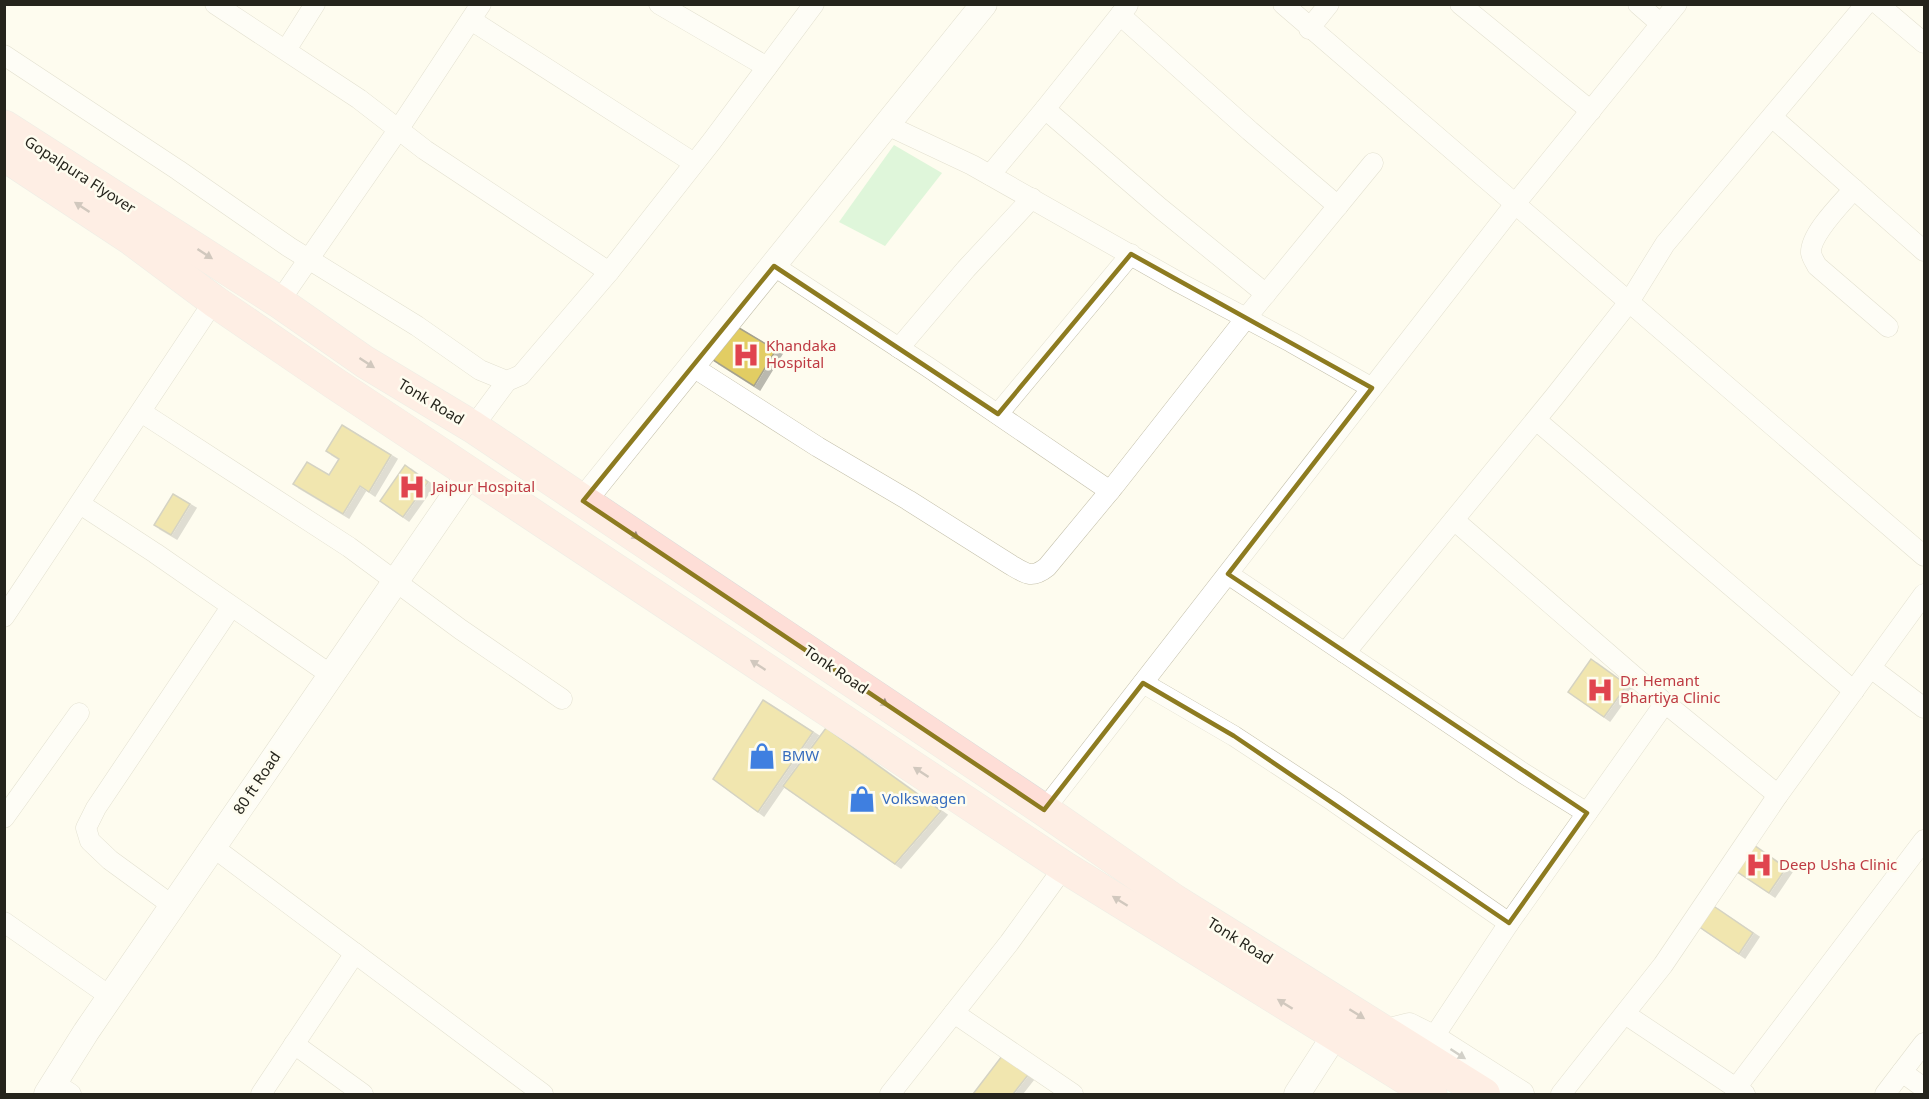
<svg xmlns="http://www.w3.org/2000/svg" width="1929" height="1099" font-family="'Noto Sans',sans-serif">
<defs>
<filter id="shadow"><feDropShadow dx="6" dy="4" stdDeviation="0" flood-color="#0004"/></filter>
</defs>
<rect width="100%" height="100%" fill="#fefcef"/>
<path fill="#baf0c0" d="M 894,145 L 942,173 L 885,246 L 839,222 Z"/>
<g fill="#e2cd63" stroke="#a5a28d" stroke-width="1.5" filter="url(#shadow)">
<path d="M 734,325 L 776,350 L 754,386 L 713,360 Z"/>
<path d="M 342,425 L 391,455 L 369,492 L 360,486 L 343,514 L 293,484 L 307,462 L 329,475 L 339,459 L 326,451 Z"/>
<path d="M 405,465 L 428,482 L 403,517 L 380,501 Z"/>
<path d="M 173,494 L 190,504 L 171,535 L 154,525 Z"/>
<path d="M 1591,659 L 1627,685 L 1604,717 L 1568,692 Z"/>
<path d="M 763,700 L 813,732 L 758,812 L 713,779 Z"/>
<path d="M 826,728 L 941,811 L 895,864 L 783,786 Z"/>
<path d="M 1751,843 L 1786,868 L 1769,893 L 1733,869 Z"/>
<path d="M 1712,905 L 1753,933 L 1739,954 L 1698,926 Z"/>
<path d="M 1002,1056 L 1028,1075 L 1013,1094 L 973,1094 Z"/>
</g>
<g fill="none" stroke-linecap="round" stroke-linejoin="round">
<defs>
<g id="minor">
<path d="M 215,4 L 359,99 L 425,150 L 609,272"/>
<path d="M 659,4 L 767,67"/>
<path d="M 1283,4 L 1924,556"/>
<path d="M 1460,4 L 1591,111"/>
<path d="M 1638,4 L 1661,24"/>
<path d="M 1878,4 L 1924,43"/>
<path d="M 1120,15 L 1250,131 L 1338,206"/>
<path d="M 471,20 L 694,163"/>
<path d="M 1309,29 L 1329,4"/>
<path d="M 286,50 L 315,4"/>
<path d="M 4,55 L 178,170 L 289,247 L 417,326 L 480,370 L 507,381 L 521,375 L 609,272 L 712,141 L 814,4"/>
<path d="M 1045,109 L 1160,208 L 1266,294"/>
<path d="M 1772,117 L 1924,251"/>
<path d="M 887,125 L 972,165 L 1180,283 L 1291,342 L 1372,388"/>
<path d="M 990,175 L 1045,109 L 1128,5"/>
<path d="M 1854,189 C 1842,203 1810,234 1811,253 C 1812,258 1815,262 1817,266 L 1888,327"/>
<path d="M 774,266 L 928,367 L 1110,491"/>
<path d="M 279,302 L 398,130 L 481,4"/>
<path d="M 899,348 L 966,269 L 1032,198"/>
<path d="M 693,367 L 818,447 L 908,500 L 1011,565 C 1026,574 1032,579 1047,567 L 1114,486 L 1246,318 L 1373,163"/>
<path d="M 141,412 L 349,547 L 460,629 L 562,699"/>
<path d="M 998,414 L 1131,254"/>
<path d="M 1536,420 L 1854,691"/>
<path d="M 473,427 L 507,381"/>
<path d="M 80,504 L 155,553 L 331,675"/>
<path d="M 1454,520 L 1665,703 L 1778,795"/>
<path d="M 1228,574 L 1523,773 L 1587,813"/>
<path d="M 4,617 L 214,301"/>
<path d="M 1345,653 L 1555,396 L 1629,302 L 1665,244 L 1866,4"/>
<path d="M 1871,668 L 1924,708"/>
<path d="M 1143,683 L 1234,736 L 1333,801 L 1509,923"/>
<path d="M 1044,810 L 1515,204 L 1677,4"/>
<path d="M 4,818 L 79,713"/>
<path d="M 213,847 L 543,1094"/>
<path d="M 173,906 L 110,860 L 90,841 L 86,828 L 96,808 L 231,607"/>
<path d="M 4,922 L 111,997"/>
<path d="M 954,1013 L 1073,1094"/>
<path d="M 1625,1014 L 1745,1094"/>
<path d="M 1433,1038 L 1509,923 L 1665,703"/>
<path d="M 294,1044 L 363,1094"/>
<path d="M 1902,1072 L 1924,1088"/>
<path d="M 54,1083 L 71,1094"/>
<path d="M 1736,1088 L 1924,840"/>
<path d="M 261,1094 L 355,953"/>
<path d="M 890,1094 L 1009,943 L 1064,867"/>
<path d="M 1561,1094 L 1663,965 L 1778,795 L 1924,594"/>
<path d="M 1885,1094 L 1924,1043"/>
</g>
<g id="tertiary">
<path d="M 583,501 L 984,4"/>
<path d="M 1386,1032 L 1409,1026 L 1433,1038 L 1521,1094"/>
<path d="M 47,1094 L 86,1032 L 470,473"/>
<path d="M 1297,1094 L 1335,1035"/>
</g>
<g id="primary">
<path d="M 4,126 L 279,302 L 365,362 L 473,427 L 1044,810 L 1174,900 L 1484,1094"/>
<path d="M 4,155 L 131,239 L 214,301 L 334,383 L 1064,867 L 1431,1094"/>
</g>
</defs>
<use href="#minor" stroke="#c3bfaa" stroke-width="21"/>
<use href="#tertiary" stroke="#c3bfaa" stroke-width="27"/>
<use href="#primary" stroke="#dcdcdb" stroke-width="33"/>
<use href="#minor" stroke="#fff" stroke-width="20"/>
<use href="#tertiary" stroke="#fff" stroke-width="26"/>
<use href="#primary" stroke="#feded7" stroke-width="32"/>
</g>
<defs><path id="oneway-solid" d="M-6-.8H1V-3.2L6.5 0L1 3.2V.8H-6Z" transform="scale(1.5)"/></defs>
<g fill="#9c8a83">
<use href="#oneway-solid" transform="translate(82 207) rotate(-147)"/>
<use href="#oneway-solid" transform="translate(205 254) rotate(33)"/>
<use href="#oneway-solid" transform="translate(367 363) rotate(33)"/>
<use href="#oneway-solid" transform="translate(632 534) rotate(34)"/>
<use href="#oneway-solid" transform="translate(758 665) rotate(-147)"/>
<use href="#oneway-solid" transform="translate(881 701) rotate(34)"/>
<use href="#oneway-solid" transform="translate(921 772) rotate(-147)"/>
<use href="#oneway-solid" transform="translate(1120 901) rotate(-148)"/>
<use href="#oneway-solid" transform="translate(1285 1004) rotate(-148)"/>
<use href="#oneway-solid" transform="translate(1357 1014) rotate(32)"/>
</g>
<use fill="#9d9c99" href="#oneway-solid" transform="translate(1458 1054) rotate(33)"/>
<path d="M0 0H1929V1099H0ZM 1131,254 L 1372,388 L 1228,574 L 1587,813 L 1509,923 L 1234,736 L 1143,683 L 1044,810 L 583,501 L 774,266 L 998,414 Z" fill="#fefcef" fill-opacity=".55" fill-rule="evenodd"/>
<path fill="none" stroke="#8d7b20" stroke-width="4.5" stroke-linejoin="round" d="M 1131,254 L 1372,388 L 1228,574 L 1587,813 L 1509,923 L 1234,736 L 1143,683 L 1044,810 L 583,501 L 774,266 L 998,414 Z"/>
<defs>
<symbol id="hospital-bare" viewBox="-9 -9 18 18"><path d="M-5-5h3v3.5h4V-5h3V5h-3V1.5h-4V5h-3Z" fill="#e0444e" stroke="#fefcef" stroke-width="2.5" paint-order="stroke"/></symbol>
<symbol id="shop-bare" viewBox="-9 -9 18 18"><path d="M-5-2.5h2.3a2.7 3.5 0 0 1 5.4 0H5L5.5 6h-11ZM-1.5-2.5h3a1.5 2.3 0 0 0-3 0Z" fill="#3f7fe0" stroke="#fefcef" stroke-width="2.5" paint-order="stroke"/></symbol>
</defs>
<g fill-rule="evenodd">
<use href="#hospital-bare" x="727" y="336" width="38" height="38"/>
<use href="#hospital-bare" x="393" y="468" width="38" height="38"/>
<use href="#hospital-bare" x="1581" y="671" width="38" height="38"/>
<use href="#shop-bare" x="743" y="737" width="38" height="38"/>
<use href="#shop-bare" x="843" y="780" width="38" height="38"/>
<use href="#hospital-bare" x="1740" y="846" width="38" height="38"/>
</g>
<g text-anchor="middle" stroke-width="5" stroke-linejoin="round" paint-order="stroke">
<g font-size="15" fill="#25241c" stroke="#fefcef">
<text transform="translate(80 175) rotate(33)" y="5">Gopalpura Flyover</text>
<text transform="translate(431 402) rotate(31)" y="5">Tonk Road</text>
<text transform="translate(836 670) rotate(34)" y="5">Tonk Road</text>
<text transform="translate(257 783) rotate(-56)" y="5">80 ft Road</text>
<text transform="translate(1240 941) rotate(32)" y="5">Tonk Road</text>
</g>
<g font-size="15" fill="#be3a42" stroke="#fefcef" text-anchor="start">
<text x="766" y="351">Khandaka<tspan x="766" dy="17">Hospital</tspan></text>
<text x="432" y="492">Jaipur Hospital</text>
<text x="1620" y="686">Dr. Hemant<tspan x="1620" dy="17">Bhartiya Clinic</tspan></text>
<text x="1779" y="870">Deep Usha Clinic</text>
</g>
<g font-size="15" fill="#366cbe" stroke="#fefcef" text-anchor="start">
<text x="782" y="761">BMW</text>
<text x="882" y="804">Volkswagen</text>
</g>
</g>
<rect width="1929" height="1099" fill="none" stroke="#25241c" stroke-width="12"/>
</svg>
